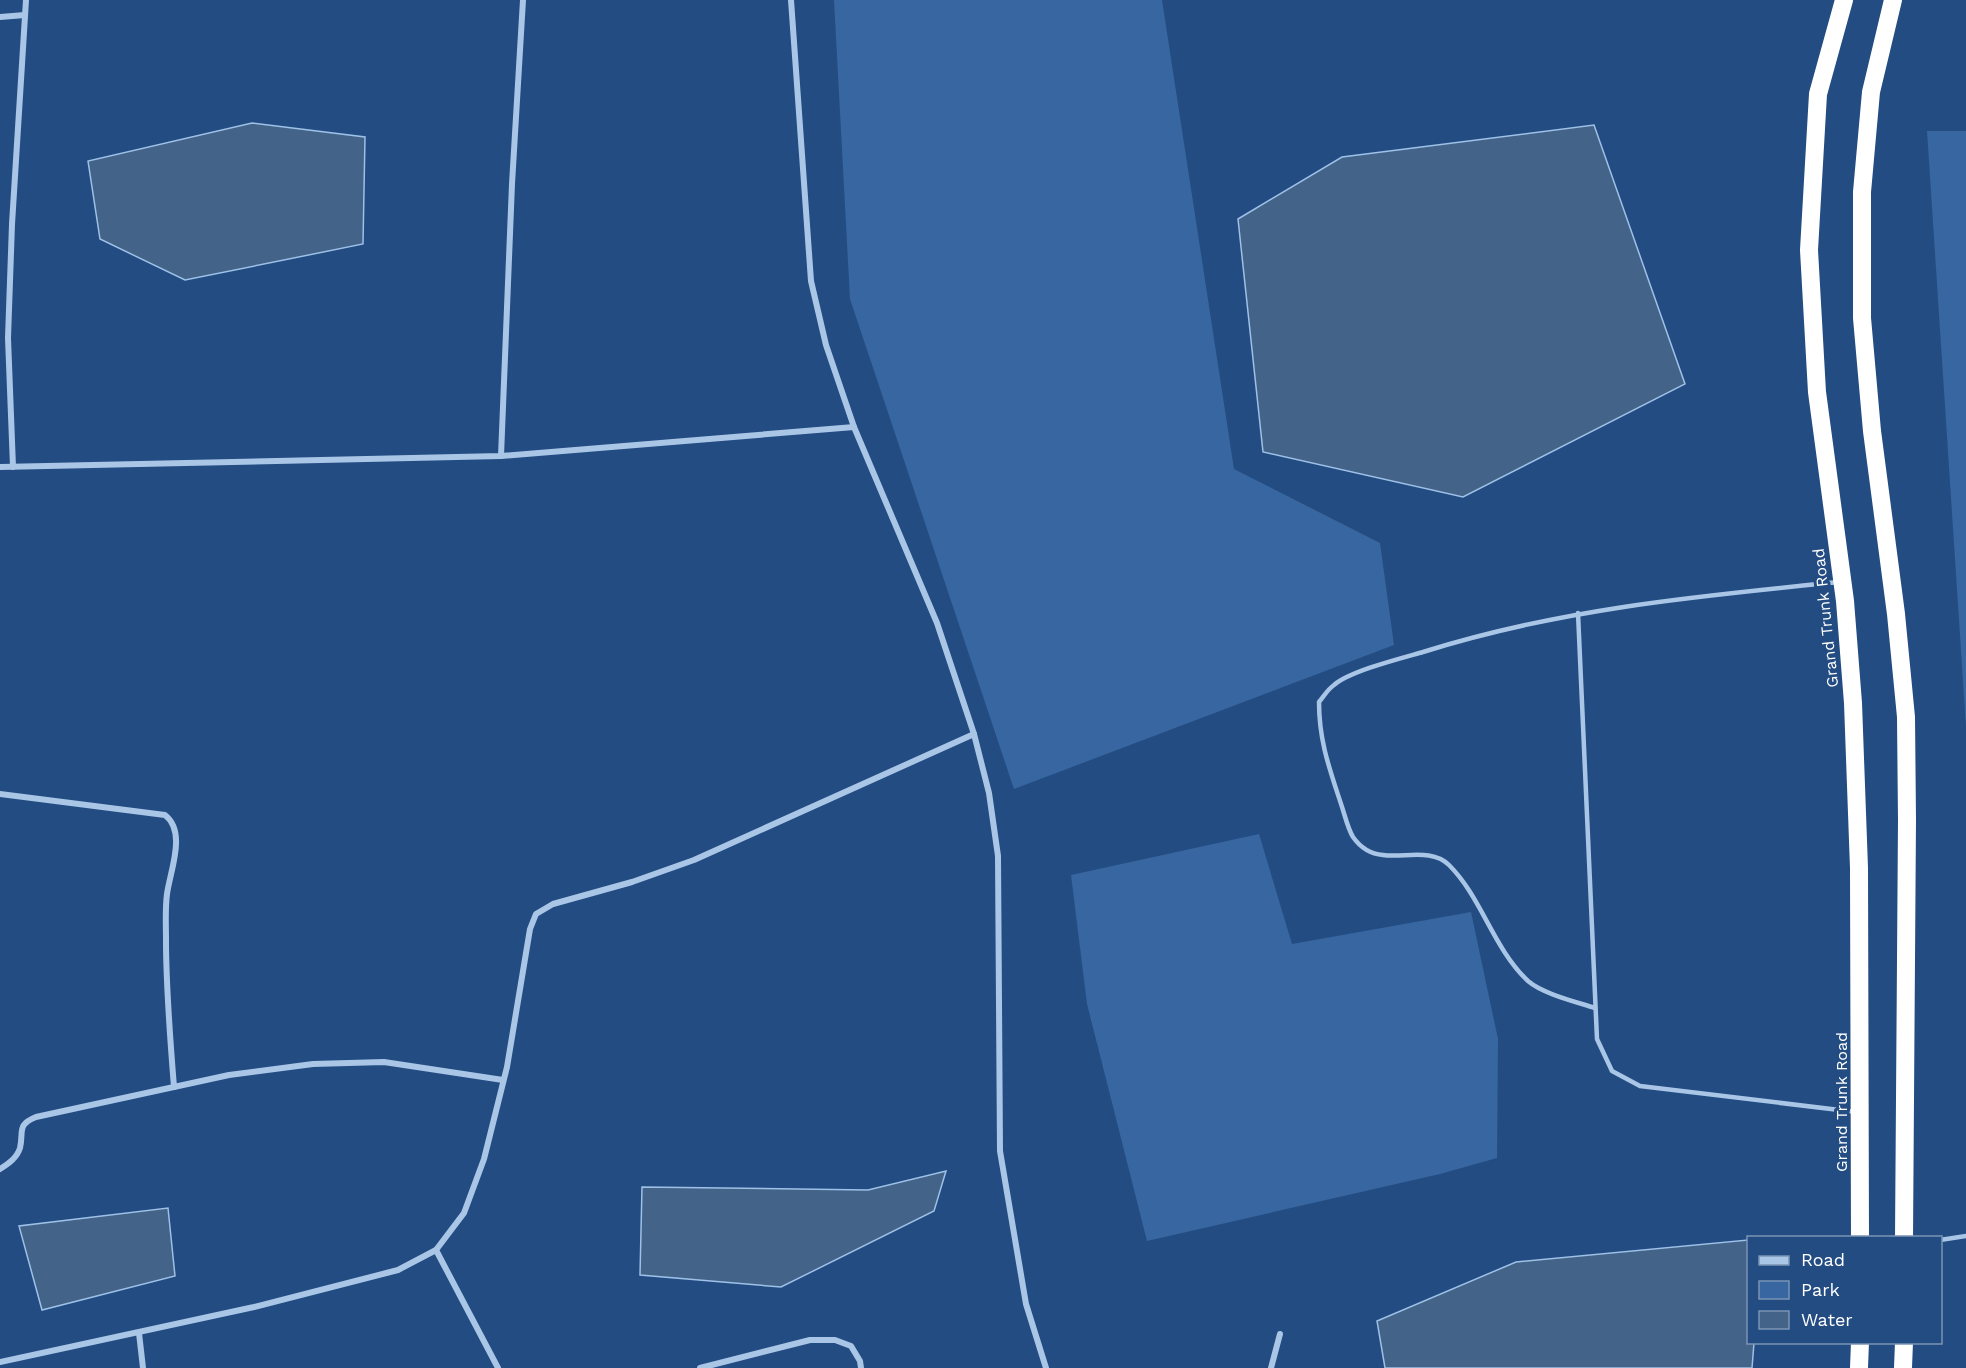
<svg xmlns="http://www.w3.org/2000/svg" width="1966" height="1368" font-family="'Work Sans',sans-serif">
<rect width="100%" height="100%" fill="#234c82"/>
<g fill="#3766a0">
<path d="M 834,0 L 1162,0 L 1234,469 L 1380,543 L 1394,645 L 1014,789 L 850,299 Z"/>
<path d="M 1927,131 L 1966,131 L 1966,727 Z"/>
<path d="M 1259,834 L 1292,944 L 1471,912 L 1498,1039 L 1497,1158 L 1440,1174 L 1147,1241 L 1087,1004 L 1071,875 Z"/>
</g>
<g fill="#446389" stroke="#9ec1e8" stroke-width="1.5">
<path d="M 252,123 L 365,137 L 363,244 L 185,280 L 100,239 L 88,161 Z"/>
<path d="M 1594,125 L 1685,384 L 1463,497 L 1263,452 L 1238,219 L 1342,157 Z"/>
<path d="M 946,1171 L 934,1211 L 781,1287 L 640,1275 L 642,1187 L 868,1190 Z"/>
<path d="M 168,1208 L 175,1276 L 42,1310 L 19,1226 Z"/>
<path d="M 1748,1240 L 1748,1342 L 1754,1343 L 1752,1368 L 1385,1368 L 1377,1321 L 1516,1262 Z"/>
</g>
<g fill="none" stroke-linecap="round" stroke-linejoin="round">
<g stroke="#aac6e7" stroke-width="4.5">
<path d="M 1578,613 L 1597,1039 L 1612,1071 L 1640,1086 L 1856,1112"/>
<path d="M 1595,1008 C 1577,1002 1543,994 1528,981 C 1493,948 1482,898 1449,865 C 1432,848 1404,858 1383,855 C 1371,854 1360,847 1353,837 C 1348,829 1345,816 1342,807 C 1330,770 1319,742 1319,702 C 1324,696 1328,689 1334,685 C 1350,671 1402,658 1423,652 C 1559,609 1698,596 1839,582"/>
<path d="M 1940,1240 L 1966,1236"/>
</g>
<g stroke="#aac6e7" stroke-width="6">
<path d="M 791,0 L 811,281 L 826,345 L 854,427 L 937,623 L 974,734 L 989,793 L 998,856 L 1000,1151 L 1026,1304 L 1046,1368"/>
<path d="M 0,17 L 25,15"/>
<path d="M 501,456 L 512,184 L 523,0"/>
<path d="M 0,467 L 501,456 L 854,427"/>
<path d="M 13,467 L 8,338 L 12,224 L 26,0"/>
<path d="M 0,794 L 165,815 C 187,832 170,871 167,894 C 165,909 166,925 166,940 C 166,989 170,1038 174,1087"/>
<path d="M 0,1169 C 8,1164 17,1158 20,1148 C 24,1132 16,1125 36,1117 L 229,1075 L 313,1064 L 384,1062 L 503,1080"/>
<path d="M 436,1250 L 498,1368"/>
<path d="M 139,1333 L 143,1368"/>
<path d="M 0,1362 L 254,1307 L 398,1270 L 436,1250 L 464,1213 L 484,1159 L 507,1067 L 530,929 L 536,914 L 553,904 L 632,882 L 694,860 L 974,734"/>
<path d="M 700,1368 L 810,1340 L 835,1340 L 851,1346 L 860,1361 L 861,1368"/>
<path d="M 1271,1368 L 1280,1334"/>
</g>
<g stroke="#fff" stroke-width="18">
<path d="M 1844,0 L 1818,94 L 1809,250 L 1817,392 L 1845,601 L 1853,703 L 1859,868 L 1860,1238"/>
<path d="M 1893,0 L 1871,92 L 1862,192 L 1862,318 L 1872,431 L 1896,614 L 1906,717 L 1907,820 L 1904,1238"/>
<path d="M 1859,1368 L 1860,1342"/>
<path d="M 1903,1368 L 1904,1342"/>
</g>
</g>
<g text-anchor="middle" stroke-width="6" stroke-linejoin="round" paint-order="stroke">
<g font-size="16" fill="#fff" stroke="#234c82">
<text transform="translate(1825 618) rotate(-96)" y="6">Grand Trunk Road</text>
<text transform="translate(1841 1102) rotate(-90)" y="6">Grand Trunk Road</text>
</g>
</g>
<rect x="1747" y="1236" width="195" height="108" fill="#234c82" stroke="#7b94b4" stroke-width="1.5"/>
<rect x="1759" y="1256" width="30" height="9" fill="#aac6e7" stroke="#7b94b4" stroke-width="1.5"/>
<text x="1801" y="1266" font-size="18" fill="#ffffff">Road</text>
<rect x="1759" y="1281" width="30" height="18" fill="#3766a0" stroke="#7b94b4" stroke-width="1.5"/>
<text x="1801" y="1296" font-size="18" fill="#ffffff">Park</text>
<rect x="1759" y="1311" width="30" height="18" fill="#446389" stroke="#7b94b4" stroke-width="1.5"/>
<text x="1801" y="1326" font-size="18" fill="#ffffff">Water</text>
</svg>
